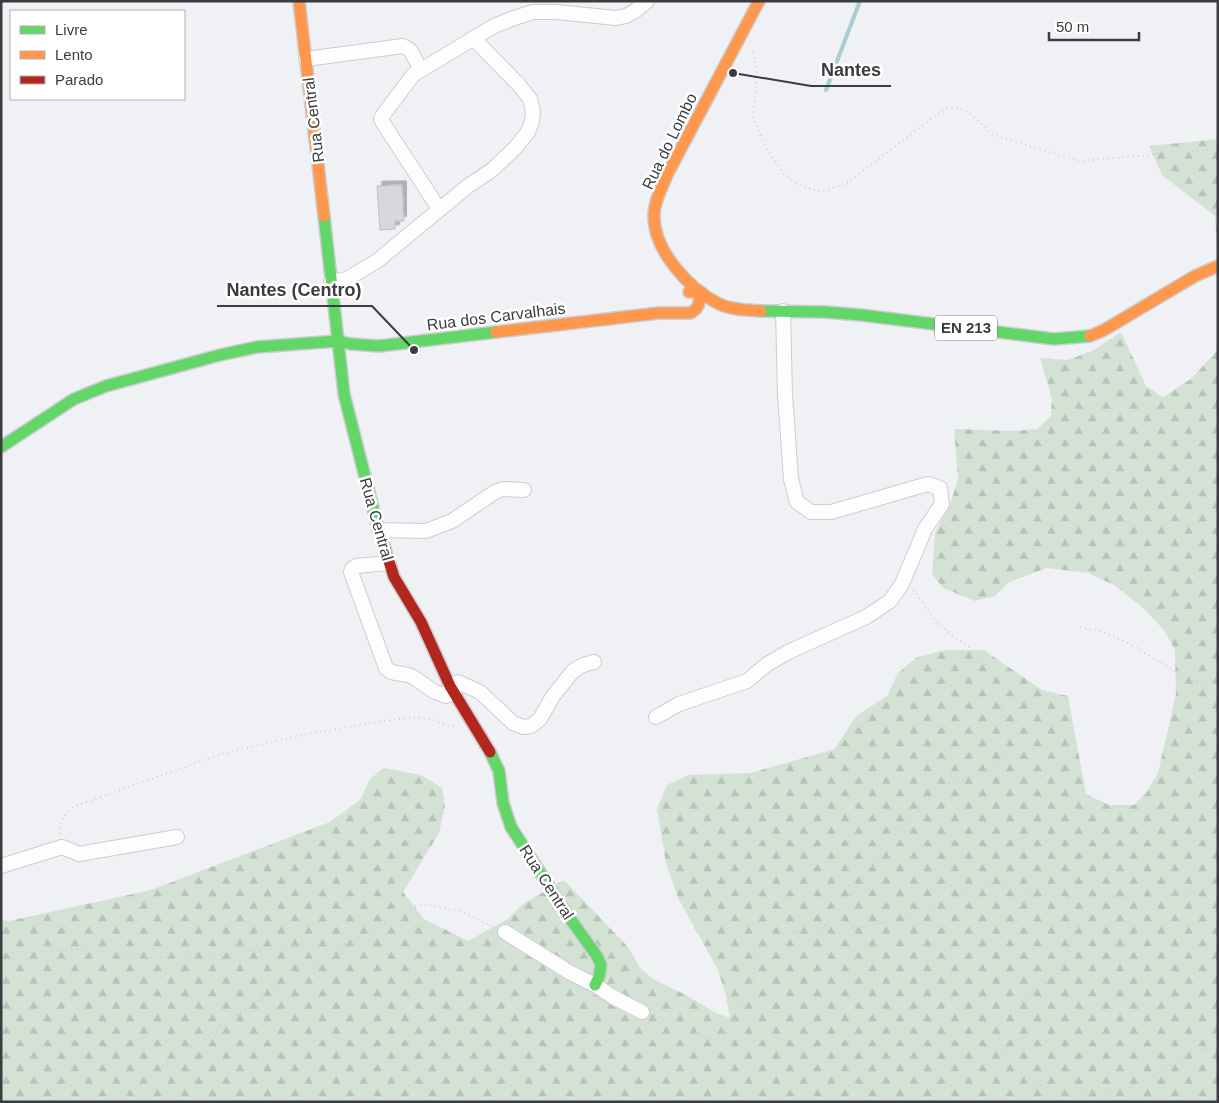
<svg xmlns="http://www.w3.org/2000/svg" width="1219" height="1103" font-family="Arial,sans-serif">
<defs>
<pattern id="forest-firs" width="22" height="20" patternUnits="userSpaceOnUse" patternTransform="scale(1.25)"><rect width="22" height="20" fill="#d4e2d6"/><path d="M5 1l3.5 6h-7zM16 11l3.5 6h-7z" fill="#b7c3b9"/></pattern>
<filter id="shadow"><feDropShadow dx="4.5" dy="-4.5" stdDeviation="0" flood-color="#0004"/></filter>
</defs>
<rect width="100%" height="100%" fill="#eff1f5"/>
<g fill="url(#forest-firs)">
<path d="M 1218,139 L 1218,261 L 1215,216 L 1162,175 L 1149,146 Z"/>
<path d="M 1121,332 L 1146,386 L 1163,397 L 1191,379 L 1215,353 L 1218,347 L 1218,1102 L 1,1102 L 1,919 L 9,921 L 151,890 L 330,822 L 360,800 L 370,779 L 384,768 L 421,775 L 442,788 L 445,805 L 439,833 L 403,892 L 424,919 L 468,941 L 508,919 L 523,904 L 564,880 L 628,947 L 640,968 L 653,979 L 686,995 L 714,1012 L 730,1018 L 725,992 L 717,968 L 678,898 L 666,863 L 657,809 L 667,785 L 689,775 L 751,773 L 835,749 L 856,716 L 887,696 L 898,673 L 917,657 L 945,650 L 984,650 L 1042,690 L 1068,696 L 1086,794 L 1109,805 L 1134,805 L 1146,793 L 1158,773 L 1176,694 L 1175,650 L 1164,630 L 1142,607 L 1114,585 L 1088,573 L 1047,568 L 1009,582 L 995,596 L 975,601 L 943,588 L 932,574 L 935,533 L 951,502 L 958,478 L 954,429 L 1013,431 L 1037,429 L 1051,416 L 1052,399 L 1040,358 L 1068,360 L 1094,350 Z"/>
</g>
<g fill="none" stroke-linecap="round" stroke-linejoin="round">
<path stroke="#a7ced3" stroke-width="4" d="M 826,90 L 860,1"/>
</g>
<path fill="#d6d8db" stroke="#bcbec1" filter="url(#shadow)" d="M 402,185 L 404,221 L 395,221 L 395,229 L 380,230 L 377,186 Z"/>
<g fill="none" stroke-linecap="round" stroke-linejoin="round">
<defs>
<g id="street">
<path d="M 306,59 L 403,46 L 410,50 L 421,70"/>
<path d="M 439,209 L 383,123 L 381,119 L 383,115 L 413,75 L 494,26 L 514,18 L 533,12 L 556,12 L 616,18 L 626,16 L 635,11 L 647,1"/>
<path d="M 331,282 L 347,279 L 377,261 L 468,186 L 492,170 L 515,148 L 528,132 L 532,121 L 533,112 L 530,99 L 519,85 L 473,38"/>
<path d="M 379,530 L 426,531 L 452,521 L 495,492 L 503,489 L 524,490"/>
<path d="M 389,563 L 356,566 L 352,569 L 351,572 L 386,668 L 391,672 L 408,675 L 413,677 L 435,692 L 446,696 L 454,692"/>
<path d="M 450,686 L 458,682 L 480,692 L 513,723 L 523,727 L 531,726 L 540,719 L 553,696 L 573,671 L 583,665 L 594,662"/>
<path d="M 656,717 L 679,704 L 747,681 L 766,665 L 788,652 L 866,617 L 890,601 L 902,584 L 925,529 L 942,504 L 940,488 L 928,484 L 831,512 L 811,512 L 797,502 L 791,479 L 785,395 L 783,311"/>
<path d="M 1,866 L 62,847 L 79,854 L 177,837"/>
<path d="M 505,932 L 569,972 L 595,985 L 613,997 L 642,1012"/>
</g>
<g id="fast">
<path d="M 324,216 L 344,394 L 377,524"/>
<path d="M 761,311 L 825,312 L 861,315 L 1054,339 L 1090,336"/>
<path d="M 1,447 L 74,399 L 106,386 L 220,355 L 257,347 L 338,341 L 351,344 L 379,346 L 496,332"/>
<path d="M 490,752 L 499,771 L 503,803 L 511,827 L 566,913 L 597,956 L 601,965 L 599,977 L 595,985"/>
</g>
<g id="slow">
<path d="M 299,1 L 324,216"/>
<path d="M 759,1 L 667,175 C 662,188 654,201 654,215 C 653,250 689,289 719,304 C 732,310 747,310 761,311"/>
<path d="M 496,332 L 659,313 L 690,313 C 700,309 699,301 701,292 L 689,292"/>
<path d="M 1090,336 L 1104,330 L 1195,276 L 1218,266"/>
</g>
<path id="jam" d="M 377,524 L 394,577 L 421,622 L 450,686 L 490,752"/>
</defs>
<use href="#street" stroke="#cccdd0" stroke-width="16"/>
<use href="#fast" stroke="#cccdd0" stroke-width="14"/>
<use href="#slow" stroke="#cccdd0" stroke-width="14"/>
<use href="#jam" stroke="#cccdd0" stroke-width="14"/>
<g stroke="#cecfd1" stroke-width="2" stroke-dasharray="1 4" stroke-linecap="butt">
<path d="M 753,52 L 757,72 L 753,117 L 766,148 L 784,174 L 801,186 L 822,192 L 847,183 L 945,108 L 954,107 L 970,113 L 993,135 L 1080,161 L 1218,149"/>
<path d="M 1080,627 L 1101,631 L 1128,643 L 1190,680 L 1202,683 L 1218,677"/>
<path d="M 60,834 C 59,821 64,816 73,807 L 221,754 L 302,735 L 382,721 L 417,717 L 434,720 L 450,726 L 455,726"/>
<path d="M 1067,897 L 1071,939"/>
<path d="M 1096,898 L 1071,940 L 1069,952 L 1057,974 L 1002,1017 L 996,1031 L 1002,1049 L 1016,1068 L 1030,1080 L 1052,1090 L 1075,1093 L 1127,1088 L 1148,1079 L 1180,1059 L 1202,1049 L 1218,1048"/>
<path d="M 822,930 L 870,870 L 883,846 L 946,784 L 992,771 L 1006,753 L 1009,735 L 999,695 L 985,662 L 969,647 L 952,635 L 933,618 L 913,589"/>
<path d="M 1,953 L 89,949 L 135,958 L 233,954 L 309,944 L 352,944"/>
<path d="M 654,1015 L 713,1039 L 724,1038 L 736,1017 L 753,974 L 760,946 L 771,937 L 787,933 L 846,929 L 891,921 L 977,889 L 998,885 L 1041,894 L 1082,898 L 1170,895 L 1202,892 L 1218,874"/>
<path d="M 120,1102 L 153,1075 L 262,998 L 367,935 L 406,909 L 423,904 L 460,911 L 493,927"/>
</g>
<use href="#street" stroke="#fdfdfe" stroke-width="14"/>
<use href="#fast" stroke="#63d668" stroke-width="11"/>
<use href="#slow" stroke="#ff974d" stroke-width="11"/>
<use href="#jam" stroke="#b3261e" stroke-width="11"/>
</g>
<g text-anchor="middle" stroke-width="5" stroke-linejoin="round" paint-order="stroke">
<rect fill="#fff" stroke="#767679" stroke-width="1" x="935" y="315.5" width="62" height="25" rx="4"/>
<g font-size="15" font-weight="bold" fill="#3b3c3f">
<text x="966" y="333">EN 213</text>
</g>
<g font-size="16" fill="#3b3c3f" stroke="#fff">
<text transform="translate(313 120) rotate(-97)" y="6">Rua Central</text>
<text transform="translate(669 141) rotate(-64)" y="6">Rua do Lombo</text>
<text transform="translate(496 316) rotate(-7)" y="6">Rua dos Carvalhais</text>
<text transform="translate(377 519) rotate(74)" y="6">Rua Central</text>
<text transform="translate(547 882) rotate(57)" y="6">Rua Central</text>
</g>
</g>
<path fill="none" stroke="#3b3c3f" stroke-width="2" d="M733 73L811 86H891M414 350L372 306H217"/>
<g fill="#3b3c3f" stroke="#fff" stroke-width="2">
<circle cx="733" cy="73" r="5"/>
<circle cx="414" cy="350" r="5"/>
</g>
<g font-size="18" text-anchor="middle" font-weight="bold" fill="#3b3c3f" stroke="#fff" stroke-width="5" stroke-linejoin="round" paint-order="stroke">
<text x="851" y="76">Nantes</text>
<text x="294" y="296">Nantes (Centro)</text>
</g>
<rect width="1219" height="1103" fill="none" stroke="#3b3c3f" stroke-width="5"/>
<rect x="10" y="10" width="175" height="90" fill="#ffffff" stroke="#b1b1b2"/>
<rect x="20" y="26" width="25" height="8" fill="#63d668" stroke="#b1b1b2"/>
<text x="55" y="35" font-size="15" fill="#3b3c3f">Livre</text>
<rect x="20" y="51" width="25" height="8" fill="#ff974d" stroke="#b1b1b2"/>
<text x="55" y="60" font-size="15" fill="#3b3c3f">Lento</text>
<rect x="20" y="76" width="25" height="8" fill="#b3261e" stroke="#b1b1b2"/>
<text x="55" y="85" font-size="15" fill="#3b3c3f">Parado</text>
<path d="M1049 32v8h90v-8" fill="none" stroke="#3b3c3f" stroke-width="2.5"/>
<text x="1056" y="32" font-size="15" fill="#3b3c3f" stroke="#ffffff" stroke-width="4" paint-order="stroke">50 m</text>
</svg>
